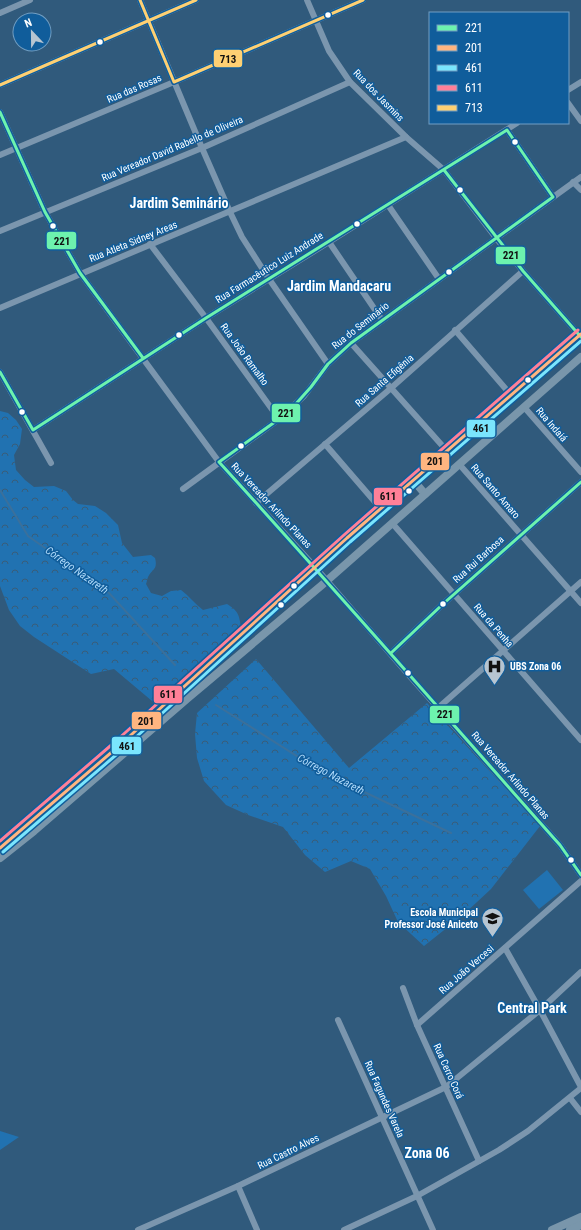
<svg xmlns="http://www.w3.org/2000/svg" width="581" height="1230" font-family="'Roboto Condensed',sans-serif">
<defs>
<pattern id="forest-crowns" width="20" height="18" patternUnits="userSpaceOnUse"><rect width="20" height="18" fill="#2172b1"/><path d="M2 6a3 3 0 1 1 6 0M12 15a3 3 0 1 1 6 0" fill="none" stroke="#395d79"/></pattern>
</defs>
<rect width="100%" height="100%" fill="#305a7c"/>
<g fill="url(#forest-crowns)">
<path d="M 0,411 L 8,413 L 16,420 L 22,429 L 20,444 L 14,455 L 16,470 L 25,480 L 34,487 L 54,486 L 66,491 L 73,500 L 78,504 L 95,506 L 106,513 L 118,525 L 122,543 L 133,557 L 151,555 L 155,558 C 158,570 152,569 148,577 C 147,579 147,582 146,584 L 151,593 L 162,596 L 171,591 L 181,590 C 189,596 195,604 203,610 L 227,604 C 238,611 239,614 241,627 L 233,637 L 158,706 L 114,669 L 91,674 L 34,637 L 20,626 L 9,610 L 0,586 Z"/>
<path d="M 256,659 L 349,768 L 427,703 L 540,826 L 491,889 L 463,915 L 424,946 L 398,922 L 386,896 L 370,869 L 351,861 L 325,872 L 305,855 L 283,827 L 248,815 L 226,805 L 204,781 L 197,758 L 195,734 L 197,713 Z"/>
</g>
<g fill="#2172b1">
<path d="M 547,870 L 563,890 L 539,909 L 523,890 Z"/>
<path d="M 0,1131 L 19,1137 L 0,1150 Z"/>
</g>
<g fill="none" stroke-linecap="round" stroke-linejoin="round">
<g stroke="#3a709c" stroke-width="2">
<path d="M 0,490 L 28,536 L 109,593 L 175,665"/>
<path d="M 216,705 L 322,772 L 451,833"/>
</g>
<g stroke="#7b96ae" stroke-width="6">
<path d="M 140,0 L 202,148 L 230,212 L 242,237 L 269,279 L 328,364"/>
<path d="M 307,0 L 329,51 L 350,82 L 406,137 L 444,170 L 496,238 L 523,271 L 581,337"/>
<path d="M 0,13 L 30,0"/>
<path d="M 0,85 L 196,0"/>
<path d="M 568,90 L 581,82"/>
<path d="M 568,103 L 581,121"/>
<path d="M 0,112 L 45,212 L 80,273 L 219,462 L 315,567 L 407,673 L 560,845 L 581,875"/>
<path d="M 507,130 L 553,197"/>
<path d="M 0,155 L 174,82 L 363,0"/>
<path d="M 573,182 L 581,190"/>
<path d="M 388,205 L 439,279"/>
<path d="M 0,231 L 202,148 L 350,82"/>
<path d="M 329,242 L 382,320"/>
<path d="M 150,244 L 206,318 L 279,419"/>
<path d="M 0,308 L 406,137"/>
<path d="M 455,330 L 511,395"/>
<path d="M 351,343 L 447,451"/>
<path d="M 0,372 L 51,463"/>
<path d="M 524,407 L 581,472"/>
<path d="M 33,430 L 206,318 L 329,242 L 517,123"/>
<path d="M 325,444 L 381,509"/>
<path d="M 459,464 L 581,603"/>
<path d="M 183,489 L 279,419 L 304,396 L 328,364 L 351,343 L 581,177"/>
<path d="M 256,503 L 390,389 L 523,271"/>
<path d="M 392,523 L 581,740"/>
<path d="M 391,653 L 443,604 L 581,482"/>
<path d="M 438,708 L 581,582"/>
<path d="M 505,948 L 540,1010 L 581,1087"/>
<path d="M 403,988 L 417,1025 L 479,1161"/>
<path d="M 338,1020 L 433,1230"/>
<path d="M 417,1025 L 581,881"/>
<path d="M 570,1098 L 581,1112"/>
<path d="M 238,1186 L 257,1230"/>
<path d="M 138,1230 L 238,1186 L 446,1087 L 540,1010 L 581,972"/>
<path d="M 344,1230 L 417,1196 L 499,1150 L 528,1131 L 581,1088"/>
</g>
<g stroke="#7996ab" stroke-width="8">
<path d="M 414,481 L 425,494"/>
<path d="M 0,848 C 109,759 210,662 314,568 C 402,489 492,412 581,334"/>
<path d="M 0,858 L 34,831 L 188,698 L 322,585 L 581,357"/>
<path d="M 552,1230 L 581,1217"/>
<path d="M 570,1230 L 581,1225"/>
</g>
<defs>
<g id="bus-1">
<path d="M 0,112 L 45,212 L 80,273 L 143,358"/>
<path d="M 444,170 L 523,271 L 581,337"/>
<path d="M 0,372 L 33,430 L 206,318 L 507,130 L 553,197 L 351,343 L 328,364 L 311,387 L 294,406 L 279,419 L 219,462 C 334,588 446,717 560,845 L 581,875"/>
<path d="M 391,653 L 443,604 L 581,482"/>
</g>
<path id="bus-2" d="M 0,848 L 120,745 L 347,538 L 581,334"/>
<path id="bus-3" d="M 3,852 L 123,749 L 350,542 L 581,341"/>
<path id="bus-4" d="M 0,841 L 116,741 L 344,535 L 578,330"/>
<g id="bus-5">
<path d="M 140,0 L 174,82 L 363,0"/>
<path d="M 0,85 L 196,0"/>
</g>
</defs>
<use href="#bus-1" stroke="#105d9b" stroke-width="6"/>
<use href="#bus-2" stroke="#105d9b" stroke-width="6"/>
<use href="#bus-3" stroke="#105d9b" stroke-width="6"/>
<use href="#bus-4" stroke="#105d9b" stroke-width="6"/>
<use href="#bus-5" stroke="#105d9b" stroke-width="6"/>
<use href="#bus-1" stroke="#6df2ae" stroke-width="3"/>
<use href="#bus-2" stroke="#ffb580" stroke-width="3"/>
<use href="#bus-3" stroke="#7ae5fd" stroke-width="3"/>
<use href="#bus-4" stroke="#ff8098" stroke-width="3"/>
<use href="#bus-5" stroke="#fed073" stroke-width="3"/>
</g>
<defs>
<symbol id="hospital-pin" viewBox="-11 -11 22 30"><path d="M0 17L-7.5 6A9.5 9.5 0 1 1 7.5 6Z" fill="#b7c5d1" stroke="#105d9b"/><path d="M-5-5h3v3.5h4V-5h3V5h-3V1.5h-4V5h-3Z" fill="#111"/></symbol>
<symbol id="school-pin" viewBox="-11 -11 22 30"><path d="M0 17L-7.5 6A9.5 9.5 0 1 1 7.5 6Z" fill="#b7c5d1" stroke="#105d9b"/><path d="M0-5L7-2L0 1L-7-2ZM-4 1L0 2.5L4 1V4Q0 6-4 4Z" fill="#111"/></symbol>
</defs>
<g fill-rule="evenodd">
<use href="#hospital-pin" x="482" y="654" width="25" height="34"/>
<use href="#school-pin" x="480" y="906" width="25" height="34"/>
</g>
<g fill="#fff" stroke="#105d9b" stroke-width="1.5">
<circle cx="328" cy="15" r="3.5"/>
<circle cx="100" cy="42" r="3.5"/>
<circle cx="515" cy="142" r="3.5"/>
<circle cx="460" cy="190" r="3.5"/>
<circle cx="357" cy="224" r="3.5"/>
<circle cx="53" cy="226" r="3.5"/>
<circle cx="449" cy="272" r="3.5"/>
<circle cx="179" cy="335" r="3.5"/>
<circle cx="528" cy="380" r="3.5"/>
<circle cx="22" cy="412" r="3.5"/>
<circle cx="241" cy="446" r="3.5"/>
<circle cx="409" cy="491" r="3.5"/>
<circle cx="294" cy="586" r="3.5"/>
<circle cx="443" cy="604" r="3.5"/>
<circle cx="281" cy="605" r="3.5"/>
<circle cx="408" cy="673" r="3.5"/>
<circle cx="571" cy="860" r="3.5"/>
</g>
<g text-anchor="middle" stroke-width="3" stroke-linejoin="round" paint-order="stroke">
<g font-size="10" fill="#fff" stroke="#105d9b">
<text transform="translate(134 88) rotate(-23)" y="4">Rua das Rosas</text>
<text transform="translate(379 95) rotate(46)" y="4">Rua dos Jasmins</text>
<text transform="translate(172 148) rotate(-23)" y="4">Rua Vereador David Rabello de Oliveira</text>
<text transform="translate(133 241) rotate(-22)" y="4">Rua Atleta Sidney Areas</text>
<text transform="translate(269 267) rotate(-32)" y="4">Rua Farmacêutico Luiz Andrade</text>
<text transform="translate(360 325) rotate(-38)" y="4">Rua do Seminário</text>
<text transform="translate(245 354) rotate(54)" y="4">Rua João Ramalho</text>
<text transform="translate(384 380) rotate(-41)" y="4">Rua Santa Efigênia</text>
<text transform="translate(552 424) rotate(49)" y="4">Rua Indaiá</text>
<text transform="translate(496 491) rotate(49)" y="4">Rua Santo Amaro</text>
<text transform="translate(272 505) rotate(47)" y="4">Rua Vereador Arlindo Planas</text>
<text transform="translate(478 559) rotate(-42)" y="4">Rua Rui Barbosa</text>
<text transform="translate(494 625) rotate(49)" y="4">Rua da Penha</text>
<text transform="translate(511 775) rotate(49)" y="4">Rua Vereador Arlindo Planas</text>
<text transform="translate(466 969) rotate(-41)" y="4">Rua João Vercesi</text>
<text transform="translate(449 1071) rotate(66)" y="4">Rua Cerro Corá</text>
<text transform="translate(385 1099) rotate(66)" y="4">Rua Fagundes Varela</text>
<text transform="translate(288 1151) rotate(-26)" y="4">Rua Castro Alves</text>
</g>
<g font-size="10" font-weight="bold" fill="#fff" stroke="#105d9b" text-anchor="start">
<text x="510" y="670">UBS Zona 06</text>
<text x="478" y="916" text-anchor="end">Escola Municipal<tspan x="478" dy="12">Professor José Aniceto</tspan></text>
</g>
<g font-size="11" font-style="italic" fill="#b0dbfb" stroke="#105d9b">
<text transform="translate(77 570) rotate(35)" y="4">Córrego Nazareth</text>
<text transform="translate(331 774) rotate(28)" y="4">Córrego Nazareth</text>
</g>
<g font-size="14" font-weight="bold" fill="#fff" stroke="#105d9b">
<text x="179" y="208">Jardim Seminário</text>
<text x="339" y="291">Jardim Mandacaru</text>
<text x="532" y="1013">Central Park</text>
<text x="427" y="1158">Zona 06</text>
</g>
</g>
<g stroke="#105d9b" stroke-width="1.5">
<rect x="213" y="49" width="30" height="19" rx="4" fill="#fed073"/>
<rect x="46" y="231" width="31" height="19" rx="4" fill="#6df2ae"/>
<rect x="495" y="246" width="31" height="19" rx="4" fill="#6df2ae"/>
<rect x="271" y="403" width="30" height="20" rx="4" fill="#6df2ae"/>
<rect x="466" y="419" width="30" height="19" rx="4" fill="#7ae5fd"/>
<rect x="420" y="452" width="30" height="19" rx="4" fill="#ffb580"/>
<rect x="373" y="487" width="30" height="19" rx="4" fill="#ff8098"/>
<rect x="153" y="685" width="30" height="19" rx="4" fill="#ff8098"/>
<rect x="429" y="705" width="31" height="19" rx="4" fill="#6df2ae"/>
<rect x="131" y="711" width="31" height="19" rx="4" fill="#ffb580"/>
<rect x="111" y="736" width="31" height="19" rx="4" fill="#7ae5fd"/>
</g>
<g font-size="11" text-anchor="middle" font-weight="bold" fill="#111">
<text x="228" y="63">713</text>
<text x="62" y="245">221</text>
<text x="511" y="259">221</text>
<text x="286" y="417">221</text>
<text x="481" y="432">461</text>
<text x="435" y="465">201</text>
<text x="388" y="500">611</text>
<text x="168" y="698">611</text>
<text x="445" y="718">221</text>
<text x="146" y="725">201</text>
<text x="127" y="750">461</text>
</g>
<rect x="429" y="12" width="140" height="112" fill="#105d9b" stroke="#709ec3"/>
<rect x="437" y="25" width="20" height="6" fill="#6df2ae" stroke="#709ec3"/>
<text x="465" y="32" font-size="12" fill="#ffffff">221</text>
<rect x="437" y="45" width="20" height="6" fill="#ffb580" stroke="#709ec3"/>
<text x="465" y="52" font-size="12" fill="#ffffff">201</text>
<rect x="437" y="65" width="20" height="6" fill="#7ae5fd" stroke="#709ec3"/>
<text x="465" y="72" font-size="12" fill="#ffffff">461</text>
<rect x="437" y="85" width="20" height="6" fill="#ff8098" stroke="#709ec3"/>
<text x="465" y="92" font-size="12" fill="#ffffff">611</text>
<rect x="437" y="105" width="20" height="6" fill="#fed073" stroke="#709ec3"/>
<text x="465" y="112" font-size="12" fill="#ffffff">713</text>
<g transform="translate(32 32) rotate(338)"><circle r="19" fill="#105d9b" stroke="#709ec3"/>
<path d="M0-3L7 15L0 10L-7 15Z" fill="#b7c5d1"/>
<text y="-6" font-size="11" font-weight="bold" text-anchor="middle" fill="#ffffff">N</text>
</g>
</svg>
